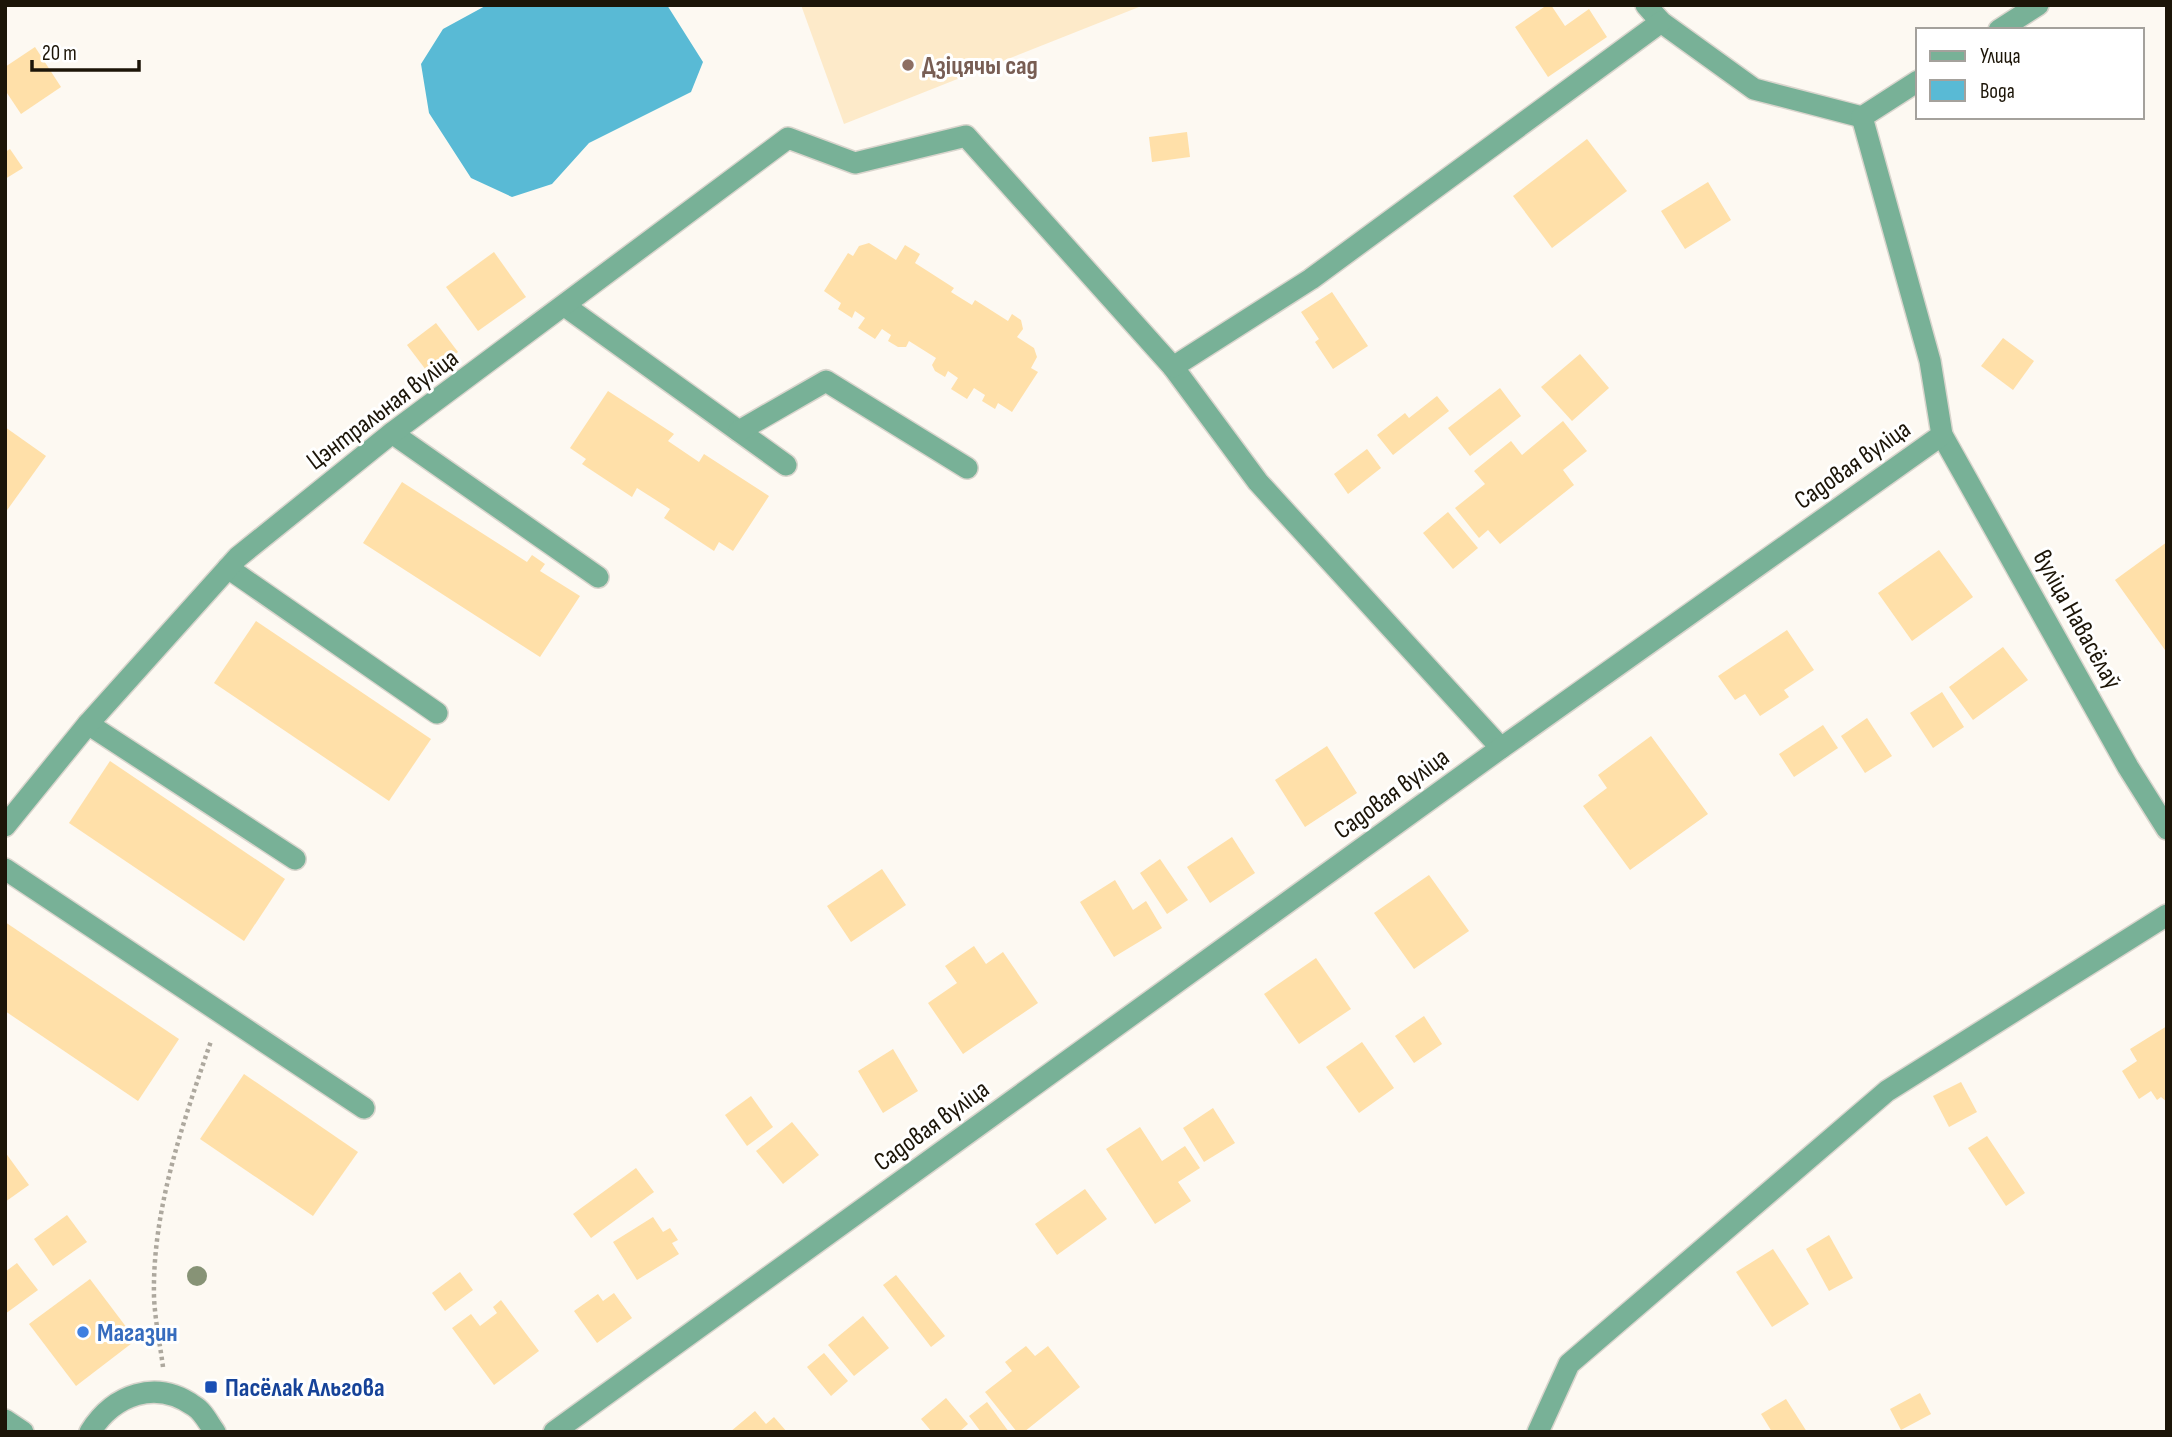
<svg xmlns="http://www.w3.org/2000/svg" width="2172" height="1437" font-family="'Sofia Sans Condensed',sans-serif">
<rect width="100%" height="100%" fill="#fdf9f2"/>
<path fill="#fdeac9" d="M 801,5 L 1144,5 L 844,124 Z"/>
<path fill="#59bad5" d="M 487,5 L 667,5 L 703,62 L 691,92 L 589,143 L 552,184 L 512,197 L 471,178 L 429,113 L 421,64 L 443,29 Z"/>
<g fill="#ffe0a9">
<path d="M 1547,5 L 1551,5 L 1565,26 L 1589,9 L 1607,37 L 1548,77 L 1515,27 Z"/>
<path d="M 35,47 L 61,87 L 21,114 L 5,90 L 5,67 Z"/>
<path d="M 1187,132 L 1190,157 L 1152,162 L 1149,137 Z"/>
<path d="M 1587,139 L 1627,191 L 1552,248 L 1513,196 Z"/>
<path d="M 10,149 L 23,168 L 5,179 L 5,152 Z"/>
<path d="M 1708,182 L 1731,220 L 1685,249 L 1661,211 Z"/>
<path d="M 869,243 L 896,260 L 905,245 L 920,254 L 915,263 L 954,288 L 951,292 L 972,305 L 975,300 L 1008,321 L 1012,314 L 1021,320 L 1023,329 L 1017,337 L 1034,348 L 1037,357 L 1031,368 L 1038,372 L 1012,412 L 998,403 L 995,409 L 982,401 L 985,395 L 974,388 L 967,399 L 951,389 L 958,378 L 948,371 L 945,377 L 935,371 L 932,365 L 936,358 L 909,341 L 906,347 L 898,347 L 888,341 L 891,335 L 882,329 L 875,339 L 858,328 L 865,318 L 855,311 L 852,318 L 838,309 L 841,303 L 824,291 L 848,253 L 853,256 L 859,246 Z"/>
<path d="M 494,252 L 526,297 L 478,331 L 446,287 Z"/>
<path d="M 1332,292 L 1368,346 L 1333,369 L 1315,342 L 1319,339 L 1301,312 Z"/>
<path d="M 436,323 L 458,352 L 429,374 L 407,345 Z"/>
<path d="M 2003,338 L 2034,361 L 2013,390 L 1981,366 Z"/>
<path d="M 1580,354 L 1609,388 L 1572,421 L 1541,387 Z"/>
<path d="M 1500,388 L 1521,416 L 1470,456 L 1448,428 Z"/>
<path d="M 608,391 L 674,434 L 668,441 L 699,462 L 704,454 L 769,496 L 733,551 L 719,542 L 714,551 L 664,518 L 670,509 L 637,488 L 632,497 L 582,464 L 586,459 L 570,448 Z"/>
<path d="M 1437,396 L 1449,411 L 1393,455 L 1377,435 L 1405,413 L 1409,418 Z"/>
<path d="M 1563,421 L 1587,451 L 1563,470 L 1574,485 L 1500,544 L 1488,530 L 1479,538 L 1455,508 L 1485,484 L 1474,471 L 1511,441 L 1522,455 Z"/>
<path d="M 5,427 L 46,456 L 5,513 Z"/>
<path d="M 1367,449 L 1381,468 L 1348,494 L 1334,474 Z"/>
<path d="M 402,482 L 527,562 L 532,555 L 545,564 L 540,571 L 580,596 L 540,657 L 363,543 Z"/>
<path d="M 1448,512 L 1478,548 L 1453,569 L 1423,533 Z"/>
<path d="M 2167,542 L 2167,649 L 2165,650 L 2115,580 Z"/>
<path d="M 1939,550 L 1973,597 L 1912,641 L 1878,593 Z"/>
<path d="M 256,621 L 431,739 L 389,801 L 214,683 Z"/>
<path d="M 1787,630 L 1814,670 L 1784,690 L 1789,697 L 1760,716 L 1745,694 L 1735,700 L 1718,676 Z"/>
<path d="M 2003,647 L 2028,680 L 1973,720 L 1949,687 Z"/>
<path d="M 1942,692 L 1964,727 L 1933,748 L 1910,713 Z"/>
<path d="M 1867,718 L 1892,756 L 1865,773 L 1841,736 Z"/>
<path d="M 1823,725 L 1838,748 L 1794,777 L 1779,754 Z"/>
<path d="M 1651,736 L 1708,814 L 1630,870 L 1583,806 L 1607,788 L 1598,775 Z"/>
<path d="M 1327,746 L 1357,793 L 1305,827 L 1275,780 Z"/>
<path d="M 110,761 L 285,879 L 244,941 L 69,823 Z"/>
<path d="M 1232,837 L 1255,873 L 1210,903 L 1187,867 Z"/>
<path d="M 1160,859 L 1188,900 L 1167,914 L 1140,873 Z"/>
<path d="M 882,869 L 906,905 L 851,942 L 827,906 Z"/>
<path d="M 1429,875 L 1469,931 L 1414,969 L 1374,913 Z"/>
<path d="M 1115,880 L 1133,910 L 1146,901 L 1162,928 L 1114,957 L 1080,902 Z"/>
<path d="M 5,922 L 179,1039 L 138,1101 L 5,1011 Z"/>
<path d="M 974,946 L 986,964 L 1003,952 L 1038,1003 L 963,1054 L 928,1003 L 957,983 L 945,966 Z"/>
<path d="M 1316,958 L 1351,1009 L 1299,1044 L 1264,994 Z"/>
<path d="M 1424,1016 L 1442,1044 L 1414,1063 L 1395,1036 Z"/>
<path d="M 2167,1026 L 2167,1102 L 2161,1097 L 2157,1100 L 2151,1091 L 2139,1099 L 2122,1071 L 2137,1061 L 2130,1049 Z"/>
<path d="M 1362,1042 L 1394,1088 L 1359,1113 L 1326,1067 Z"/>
<path d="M 893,1049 L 918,1091 L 883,1113 L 858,1071 Z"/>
<path d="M 244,1074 L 358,1152 L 313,1216 L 200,1139 Z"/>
<path d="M 1961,1082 L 1977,1112 L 1949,1127 L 1933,1096 Z"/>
<path d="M 751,1096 L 773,1127 L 747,1146 L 725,1115 Z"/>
<path d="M 1213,1108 L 1235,1143 L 1204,1162 L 1183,1128 Z"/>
<path d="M 792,1122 L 819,1155 L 783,1184 L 756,1151 Z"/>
<path d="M 1140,1127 L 1162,1161 L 1185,1146 L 1200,1168 L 1178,1182 L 1191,1201 L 1155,1224 L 1106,1149 Z"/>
<path d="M 1987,1136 L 2025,1193 L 2006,1206 L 1968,1148 Z"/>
<path d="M 5,1152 L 29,1185 L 5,1202 Z"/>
<path d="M 636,1168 L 654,1192 L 591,1238 L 573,1214 Z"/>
<path d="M 1085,1189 L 1107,1219 L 1057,1255 L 1035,1224 Z"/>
<path d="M 67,1215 L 87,1242 L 53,1266 L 34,1239 Z"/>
<path d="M 653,1217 L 663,1232 L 670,1228 L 678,1240 L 672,1243 L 679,1254 L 637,1280 L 613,1242 Z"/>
<path d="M 1829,1235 L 1853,1278 L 1829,1291 L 1806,1249 Z"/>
<path d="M 1773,1249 L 1809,1304 L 1772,1327 L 1736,1272 Z"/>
<path d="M 17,1263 L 38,1290 L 5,1314 L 5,1272 Z"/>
<path d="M 460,1272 L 473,1290 L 445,1311 L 432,1293 Z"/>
<path d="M 896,1275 L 945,1336 L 931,1347 L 883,1285 Z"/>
<path d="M 90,1279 L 136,1340 L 76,1386 L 29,1324 Z"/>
<path d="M 614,1293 L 632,1318 L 597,1343 L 574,1311 L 598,1294 L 603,1301 Z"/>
<path d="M 501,1300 L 539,1351 L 494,1385 L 452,1328 L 471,1314 L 480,1326 L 497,1313 L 493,1307 Z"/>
<path d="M 863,1316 L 889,1348 L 854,1376 L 828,1345 Z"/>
<path d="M 1026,1346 L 1035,1356 L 1048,1346 L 1080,1387 L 1024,1432 L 1017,1432 L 985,1392 L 1012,1371 L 1005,1362 Z"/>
<path d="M 824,1353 L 848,1381 L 831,1396 L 807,1367 Z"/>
<path d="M 1920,1393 L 1931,1414 L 1901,1430 L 1890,1409 Z"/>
<path d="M 946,1398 L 968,1424 L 959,1432 L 932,1432 L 921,1419 Z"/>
<path d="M 1786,1399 L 1807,1432 L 1772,1432 L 1761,1414 Z"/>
<path d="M 987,1402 L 1009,1432 L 981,1432 L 969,1416 Z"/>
<path d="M 755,1411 L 766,1424 L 774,1417 L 787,1432 L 730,1432 Z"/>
</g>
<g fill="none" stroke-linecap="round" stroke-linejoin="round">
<defs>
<g id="minor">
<path d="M 1646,5 L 1661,22 L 1754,89 L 1862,117"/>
<path d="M 1999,30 L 2038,5"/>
<path d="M 565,306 L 786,465"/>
<path d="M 1173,367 L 1258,482 L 1501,748"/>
<path d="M 739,431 L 826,381 L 967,468"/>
<path d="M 392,433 L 598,577"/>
<path d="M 1942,435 L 2128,767 L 2167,829"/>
<path d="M 228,568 L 437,713"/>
<path d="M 88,724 L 295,859"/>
<path d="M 5,826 L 88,724 L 238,557 L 392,433 L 788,138 L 855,163 L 966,136 L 1173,367 L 1311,279 L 1661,22"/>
<path d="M 5,869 L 364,1108"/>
<path d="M 5,1420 L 23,1432"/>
<path d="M 90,1432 C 114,1394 156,1379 194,1406 C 203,1411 209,1424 215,1432"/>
<path d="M 554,1432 L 1501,748 L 1942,435 L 1930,361 L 1862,117 L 1918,81"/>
<path d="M 1538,1432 L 1569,1364 L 1887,1091 L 2167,915"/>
</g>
</defs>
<use href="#minor" stroke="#d9d5cd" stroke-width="24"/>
<path stroke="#ada89e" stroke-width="4.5" stroke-dasharray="3.5 3.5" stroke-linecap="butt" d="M 163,1367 C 160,1344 155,1320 154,1297 C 152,1210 183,1123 211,1041"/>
<use href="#minor" stroke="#78b197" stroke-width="21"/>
</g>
<circle fill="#879376" cx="197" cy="1276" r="10"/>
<circle fill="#8d6e63" stroke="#fff" stroke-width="2.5" cx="908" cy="65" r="7"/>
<circle fill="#3f7fe0" stroke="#fff" stroke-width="2.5" cx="83" cy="1332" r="7"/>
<rect fill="#1a4fb4" stroke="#fff" stroke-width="2.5" x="204" y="1380" width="14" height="14" rx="3.5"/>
<g text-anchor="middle" stroke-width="6" stroke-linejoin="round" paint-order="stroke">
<g font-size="26" font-weight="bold" fill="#785e54" stroke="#fff" text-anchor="start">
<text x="922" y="74">Дзіцячы сад</text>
</g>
<g font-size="26" fill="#1c1508" stroke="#fff">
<text transform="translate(382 409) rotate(-37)" y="9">Цэнтральная вуліца</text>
<text transform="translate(1852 464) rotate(-35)" y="9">Садовая вуліца</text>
<text transform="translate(2078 619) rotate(61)" y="9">вуліца Навасёлаў</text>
<text transform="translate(1391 793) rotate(-36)" y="9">Садовая вуліца</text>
<text transform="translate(931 1125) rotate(-36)" y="9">Садовая вуліца</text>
</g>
<g font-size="26" font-weight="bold" fill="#366cbe" stroke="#fff" text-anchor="start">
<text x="97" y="1341">Магазин</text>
</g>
<g font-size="26" font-weight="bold" fill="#164399" stroke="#fff" text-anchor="start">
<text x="225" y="1396">Пасёлак Альгова</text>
</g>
</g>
<rect width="2172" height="1437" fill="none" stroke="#1c1508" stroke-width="14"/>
<rect x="1916" y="28" width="228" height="91" fill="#ffffff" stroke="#a4a19c" stroke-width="2"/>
<rect x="1930" y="51" width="35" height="10" fill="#78b197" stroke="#a4a19c" stroke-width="2"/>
<text x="1980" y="63" font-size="21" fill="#1c1508">Улица</text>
<rect x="1930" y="80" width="35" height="21" fill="#59bad5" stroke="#a4a19c" stroke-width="2"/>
<text x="1980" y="98" font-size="21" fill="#1c1508">Вода</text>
<path d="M32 60v10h107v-10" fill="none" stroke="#1c1508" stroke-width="3.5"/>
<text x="42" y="60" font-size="21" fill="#1c1508" stroke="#ffffff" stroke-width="5" paint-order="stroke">20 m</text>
</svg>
